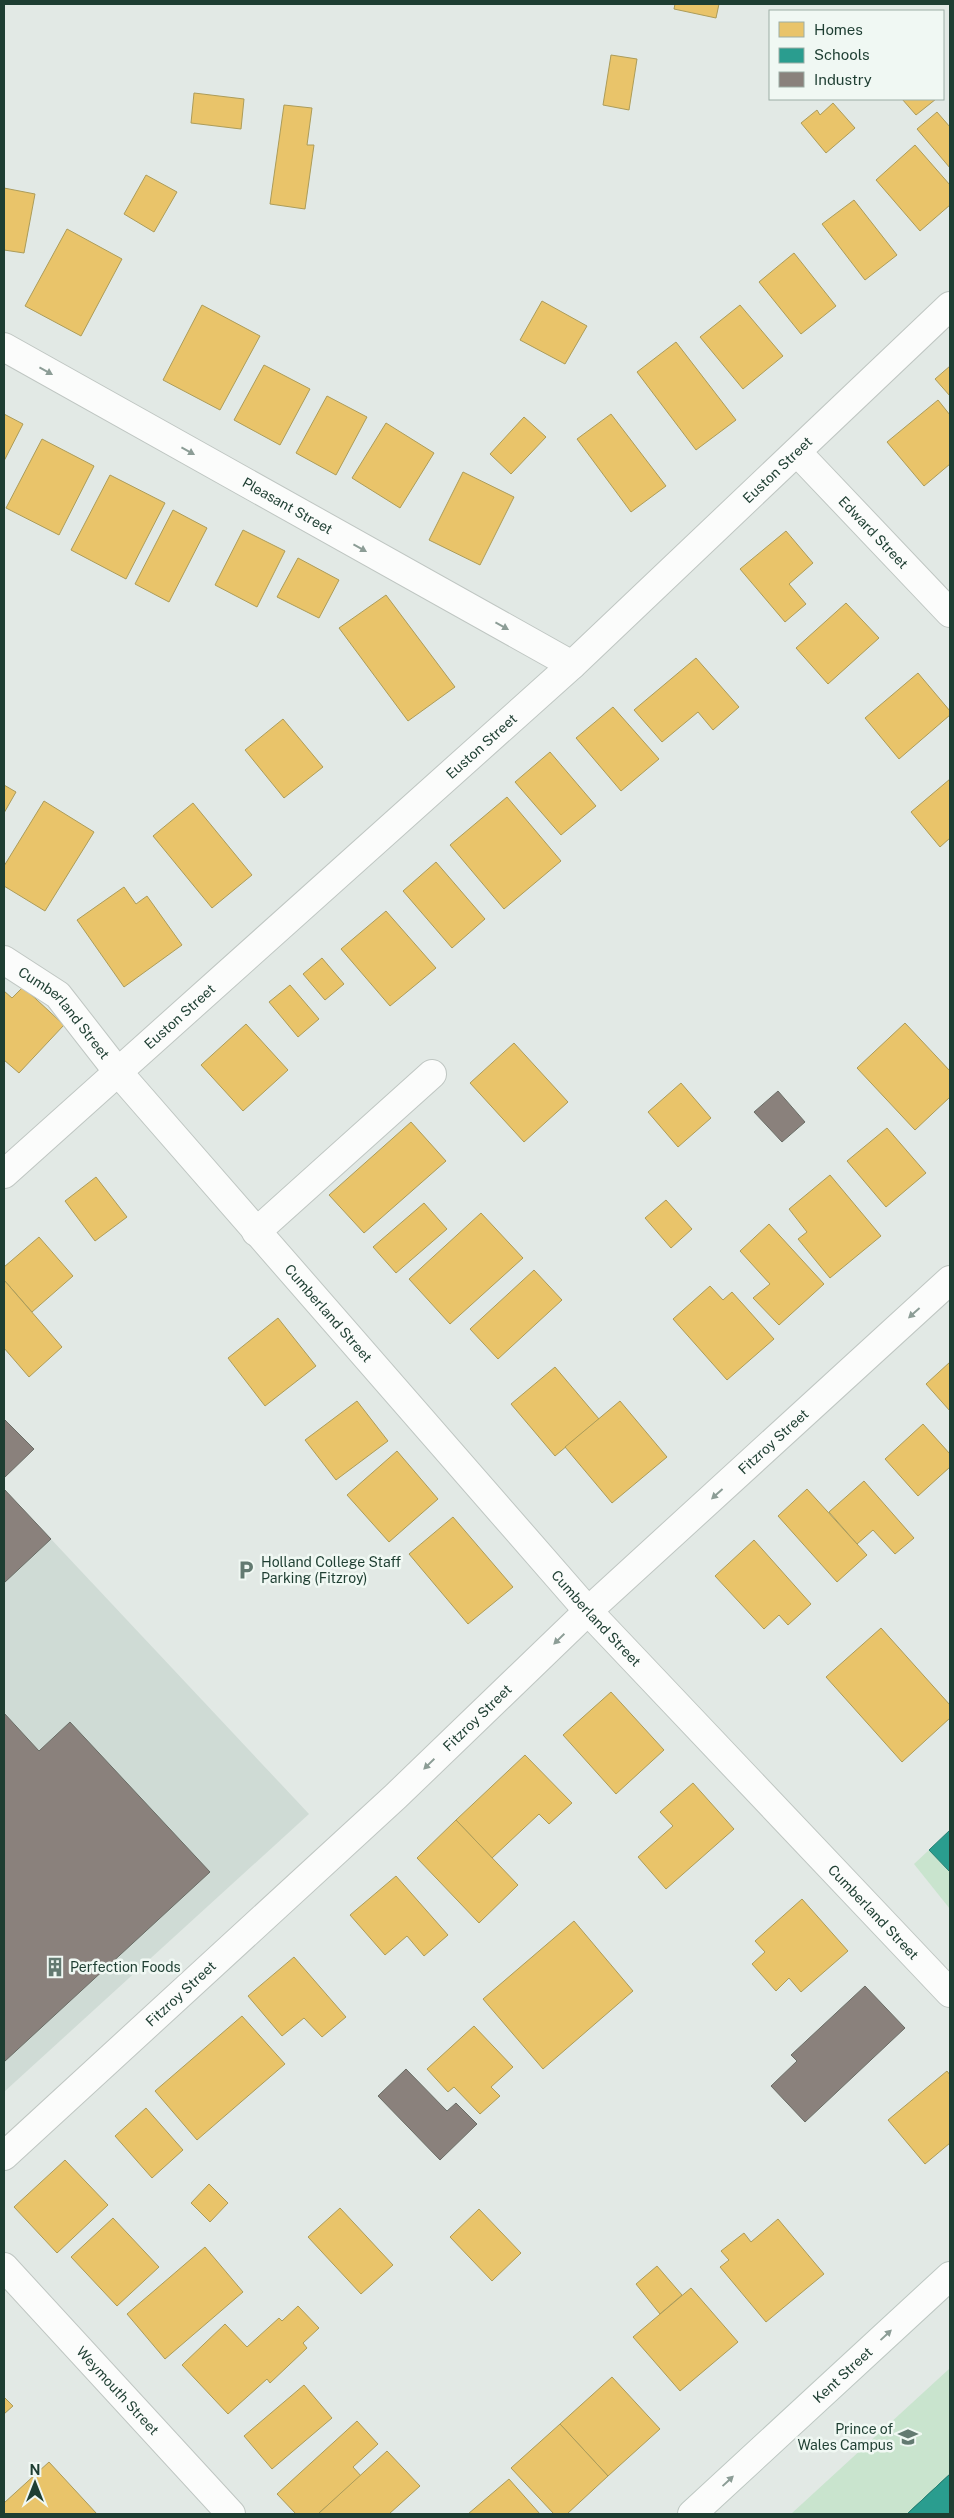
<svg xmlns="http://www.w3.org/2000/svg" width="954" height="2518" font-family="'Public Sans',sans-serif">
<rect width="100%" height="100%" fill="#e2e9e5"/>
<path fill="#cfdbd5" d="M 4,1489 L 309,1814 L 4,2092 Z"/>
<g fill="#c9e4ce">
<path d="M 929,1850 L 950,1872 L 950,1909 L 914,1864 Z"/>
<path d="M 949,2369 L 950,2474 L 907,2514 L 791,2514 Z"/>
</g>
<g fill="#e9c46a" stroke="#ac9c59">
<path d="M 675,4 L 719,4 L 716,18 L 674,9 Z"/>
<path d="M 611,55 L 637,59 L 629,110 L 603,105 Z"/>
<path d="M 194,93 L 244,99 L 241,129 L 191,123 Z"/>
<path d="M 902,99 L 936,99 L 916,115 Z"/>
<path d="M 833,103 L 855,128 L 826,153 L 801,123 L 817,110 L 820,115 Z"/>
<path d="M 284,105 L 312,108 L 307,145 L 314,145 L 305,209 L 270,204 Z"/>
<path d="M 937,112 L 950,127 L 950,168 L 917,129 Z"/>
<path d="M 915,145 L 950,185 L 950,205 L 920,231 L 876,180 Z"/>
<path d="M 146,175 L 177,192 L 154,232 L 124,214 Z"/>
<path d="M 4,188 L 35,194 L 24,253 L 4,250 Z"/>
<path d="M 854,200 L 897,255 L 865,280 L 822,224 Z"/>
<path d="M 67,229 L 122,259 L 81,336 L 25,306 Z"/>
<path d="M 794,253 L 836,306 L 801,334 L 759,282 Z"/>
<path d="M 542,301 L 587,326 L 565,364 L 520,340 Z"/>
<path d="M 202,305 L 260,336 L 220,410 L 163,380 Z"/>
<path d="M 740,305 L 783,356 L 743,389 L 700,337 Z"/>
<path d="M 676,342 L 736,420 L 696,450 L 637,372 Z"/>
<path d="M 264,365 L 310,389 L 280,445 L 234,420 Z"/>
<path d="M 950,366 L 950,396 L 935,379 Z"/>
<path d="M 327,396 L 367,417 L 336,475 L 296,453 Z"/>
<path d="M 938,400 L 950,415 L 950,464 L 924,486 L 887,442 Z"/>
<path d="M 4,414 L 23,424 L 4,461 Z"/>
<path d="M 611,414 L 666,486 L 631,512 L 577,439 Z"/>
<path d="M 524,417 L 546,437 L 511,474 L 490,454 Z"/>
<path d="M 386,423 L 434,453 L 400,508 L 352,478 Z"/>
<path d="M 42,439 L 94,466 L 59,535 L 6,508 Z"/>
<path d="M 463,472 L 514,497 L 480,565 L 429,540 Z"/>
<path d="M 110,475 L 165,503 L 126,579 L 71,550 Z"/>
<path d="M 173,510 L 207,528 L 169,602 L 135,584 Z"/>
<path d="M 243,530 L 285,551 L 257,607 L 215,585 Z"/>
<path d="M 786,531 L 813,563 L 789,584 L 806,604 L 785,622 L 740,569 Z"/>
<path d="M 298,558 L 339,580 L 319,618 L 277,597 Z"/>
<path d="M 386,595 L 455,687 L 408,721 L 339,628 Z"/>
<path d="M 846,603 L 879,638 L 828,684 L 796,648 Z"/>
<path d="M 696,658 L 739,707 L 713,730 L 698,712 L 662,742 L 634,710 Z"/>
<path d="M 918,673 L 950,711 L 950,715 L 899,759 L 865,718 Z"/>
<path d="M 613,707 L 659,759 L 621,791 L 576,738 Z"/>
<path d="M 283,719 L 323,767 L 284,798 L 245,750 Z"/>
<path d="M 550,752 L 596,806 L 561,835 L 515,782 Z"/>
<path d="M 950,779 L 950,838 L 940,847 L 911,812 Z"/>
<path d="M 4,785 L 16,792 L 4,813 Z"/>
<path d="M 507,797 L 561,861 L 504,909 L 450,845 Z"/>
<path d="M 44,801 L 94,832 L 45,911 L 4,886 L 4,866 Z"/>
<path d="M 193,803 L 252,875 L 212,908 L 153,836 Z"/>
<path d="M 436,862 L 485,919 L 452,948 L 403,891 Z"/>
<path d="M 124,887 L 136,904 L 147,896 L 182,945 L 124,987 L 77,920 Z"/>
<path d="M 386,911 L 436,968 L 390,1006 L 341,949 Z"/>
<path d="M 322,958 L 344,984 L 325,1000 L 303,974 Z"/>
<path d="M 290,985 L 319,1019 L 298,1037 L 269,1002 Z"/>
<path d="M 23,987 L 64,1025 L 19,1073 L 4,1060 L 4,991 L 12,998 Z"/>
<path d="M 905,1023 L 950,1071 L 950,1097 L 915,1130 L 857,1068 Z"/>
<path d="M 246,1024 L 288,1070 L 243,1111 L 201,1065 Z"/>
<path d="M 514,1043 L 568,1102 L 524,1142 L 470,1083 Z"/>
<path d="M 681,1083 L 711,1118 L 678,1147 L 648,1112 Z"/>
<path d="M 411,1122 L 446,1161 L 364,1233 L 329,1195 Z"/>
<path d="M 887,1128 L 926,1173 L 886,1207 L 847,1161 Z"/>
<path d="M 830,1175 L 881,1236 L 830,1278 L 798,1239 L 807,1232 L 789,1209 Z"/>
<path d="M 96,1177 L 127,1217 L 95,1241 L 65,1201 Z"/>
<path d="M 666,1200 L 692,1229 L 671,1248 L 645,1218 Z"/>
<path d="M 424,1203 L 447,1229 L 396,1273 L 373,1247 Z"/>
<path d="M 481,1213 L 523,1258 L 450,1324 L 409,1279 Z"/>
<path d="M 769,1224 L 824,1284 L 779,1325 L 753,1298 L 770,1284 L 740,1251 Z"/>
<path d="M 39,1237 L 73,1276 L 32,1312 L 4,1280 L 4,1267 Z"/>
<path d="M 534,1270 L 562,1300 L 498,1359 L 470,1329 Z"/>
<path d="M 4,1280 L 62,1347 L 29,1377 L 4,1348 Z"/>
<path d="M 710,1286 L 723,1300 L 732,1292 L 774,1339 L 727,1380 L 673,1319 Z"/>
<path d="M 278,1318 L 316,1366 L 265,1406 L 228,1358 Z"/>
<path d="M 950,1362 L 950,1411 L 926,1384 Z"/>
<path d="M 555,1367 L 599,1419 L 555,1456 L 511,1404 Z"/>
<path d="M 357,1401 L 388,1441 L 336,1480 L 305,1440 Z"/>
<path d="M 620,1401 L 667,1457 L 612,1503 L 565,1447 Z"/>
<path d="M 923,1424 L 950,1454 L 950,1467 L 918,1496 L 885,1459 Z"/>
<path d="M 397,1451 L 438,1499 L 389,1542 L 347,1495 Z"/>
<path d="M 864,1481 L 914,1538 L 895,1554 L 873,1530 L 857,1544 L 829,1512 Z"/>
<path d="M 807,1489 L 867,1555 L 837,1582 L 778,1516 Z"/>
<path d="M 453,1517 L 513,1587 L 468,1624 L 409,1554 Z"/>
<path d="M 754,1540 L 811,1604 L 788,1625 L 779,1615 L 764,1629 L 715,1576 Z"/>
<path d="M 881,1628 L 950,1705 L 950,1718 L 902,1762 L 826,1677 Z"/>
<path d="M 611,1692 L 664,1750 L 616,1794 L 563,1735 Z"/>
<path d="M 525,1755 L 572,1803 L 549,1824 L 539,1814 L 492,1858 L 456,1820 Z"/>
<path d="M 693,1783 L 734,1829 L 666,1889 L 638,1857 L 673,1826 L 660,1812 Z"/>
<path d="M 456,1820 L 518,1885 L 479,1923 L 417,1858 Z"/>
<path d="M 396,1876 L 448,1935 L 424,1956 L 407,1936 L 385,1955 L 350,1915 Z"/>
<path d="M 802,1899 L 848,1951 L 801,1992 L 789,1978 L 776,1991 L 752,1964 L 765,1952 L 755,1941 Z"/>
<path d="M 574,1921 L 633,1991 L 543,2069 L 483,1999 Z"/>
<path d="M 294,1957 L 346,2017 L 322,2037 L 304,2018 L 282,2036 L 248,1996 Z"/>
<path d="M 242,2016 L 285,2064 L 197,2140 L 155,2091 Z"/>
<path d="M 474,2026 L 513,2067 L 491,2087 L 500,2096 L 480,2114 L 454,2087 L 448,2092 L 427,2069 Z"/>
<path d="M 947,2071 L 950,2075 L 950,2143 L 925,2164 L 888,2120 Z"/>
<path d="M 146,2108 L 183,2150 L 152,2178 L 115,2136 Z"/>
<path d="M 65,2160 L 108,2205 L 57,2253 L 14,2207 Z"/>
<path d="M 209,2184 L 228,2203 L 210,2222 L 191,2203 Z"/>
<path d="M 340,2208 L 393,2265 L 361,2294 L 308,2237 Z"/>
<path d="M 479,2209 L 521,2253 L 492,2281 L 450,2237 Z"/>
<path d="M 113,2218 L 159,2267 L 117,2306 L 71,2257 Z"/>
<path d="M 778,2219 L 824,2274 L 766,2322 L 720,2267 L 729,2260 L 721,2251 L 744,2233 L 751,2242 Z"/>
<path d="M 205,2247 L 243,2292 L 165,2359 L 127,2314 Z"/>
<path d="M 657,2266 L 682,2295 L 660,2314 L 636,2284 Z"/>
<path d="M 691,2288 L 738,2342 L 680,2391 L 633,2337 Z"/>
<path d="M 298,2306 L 319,2328 L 303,2343 L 307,2348 L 270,2383 L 267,2379 L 228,2414 L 182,2365 L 225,2324 L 247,2347 L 279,2318 L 282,2321 Z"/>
<path d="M 612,2377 L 660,2429 L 608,2476 L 560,2424 Z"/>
<path d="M 304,2385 L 332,2418 L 272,2469 L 244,2436 Z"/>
<path d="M 4,2397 L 13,2406 L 4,2414 Z"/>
<path d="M 357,2421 L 378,2444 L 353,2467 L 361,2476 L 318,2514 L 296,2514 L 277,2494 Z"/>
<path d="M 560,2424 L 608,2476 L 567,2514 L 554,2514 L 511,2468 Z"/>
<path d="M 387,2451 L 420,2486 L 389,2514 L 318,2514 Z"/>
<path d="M 49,2462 L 97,2514 L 4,2514 L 4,2503 Z"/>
<path d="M 509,2479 L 540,2514 L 468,2514 Z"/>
</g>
<g fill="#2a9d8f" stroke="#268073">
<path d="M 950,1830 L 950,1872 L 929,1850 Z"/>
<path d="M 950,2474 L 950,2514 L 907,2514 Z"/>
<path d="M 950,2474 L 950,2514 L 907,2514 Z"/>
</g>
<g fill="#8a817c" stroke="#6a6d66">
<path d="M 778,1091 L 805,1122 L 782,1142 L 754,1112 Z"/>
<path d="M 4,1419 L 34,1449 L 4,1478 Z"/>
<path d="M 4,1489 L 51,1539 L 4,1583 Z"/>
<path d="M 4,1713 L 39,1751 L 70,1722 L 210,1872 L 4,2062 Z"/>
<path d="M 865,1986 L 905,2028 L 805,2122 L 771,2086 L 797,2061 L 791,2055 Z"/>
<path d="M 406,2069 L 447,2111 L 456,2103 L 477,2124 L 440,2160 L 378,2096 Z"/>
</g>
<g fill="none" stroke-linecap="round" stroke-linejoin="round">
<defs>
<g id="street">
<path id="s1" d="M 4,347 L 572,665"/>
<path id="s2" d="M 797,452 L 950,613"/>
<path id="s3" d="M 4,960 L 58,995 L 118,1072 L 588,1611 L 950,1993"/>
<path id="s4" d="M 4,1174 L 572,665 L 950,306"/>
<path d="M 256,1232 L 432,1074"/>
<path id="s5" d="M 4,2156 L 396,1796 L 588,1611 L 950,1280"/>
<path id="s6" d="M 4,2267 L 231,2514"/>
</g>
<g id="secondary">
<path id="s7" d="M 692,2514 L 950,2276"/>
</g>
</defs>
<use href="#street" stroke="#bfc6c2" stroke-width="30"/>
<use href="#secondary" stroke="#bdc7c2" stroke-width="30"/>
<use href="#street" stroke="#fbfcfb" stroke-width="28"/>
<use href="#secondary" stroke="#fbfcfb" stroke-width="28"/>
</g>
<defs><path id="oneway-solid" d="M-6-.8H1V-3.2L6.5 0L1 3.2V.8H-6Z" transform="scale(1.25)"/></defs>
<g fill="#8c9d96">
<use href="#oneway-solid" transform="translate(46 371) rotate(29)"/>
<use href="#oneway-solid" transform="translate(188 451) rotate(29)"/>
<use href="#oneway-solid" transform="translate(360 548) rotate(29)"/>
<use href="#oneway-solid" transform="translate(502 626) rotate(29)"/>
<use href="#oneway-solid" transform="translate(914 1313) rotate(138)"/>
<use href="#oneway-solid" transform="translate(717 1494) rotate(138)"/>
<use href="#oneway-solid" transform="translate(559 1639) rotate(136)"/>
<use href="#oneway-solid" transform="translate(429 1764) rotate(136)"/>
<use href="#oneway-solid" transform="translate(886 2335) rotate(-43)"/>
<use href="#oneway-solid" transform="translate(728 2481) rotate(-43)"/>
</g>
<defs>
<symbol id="parking-bare" viewBox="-9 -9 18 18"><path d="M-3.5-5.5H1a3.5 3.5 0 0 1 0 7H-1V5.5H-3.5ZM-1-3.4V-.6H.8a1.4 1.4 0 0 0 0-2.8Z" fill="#637a71" stroke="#f0f8f3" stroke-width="2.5" paint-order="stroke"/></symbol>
<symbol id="building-bare" viewBox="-9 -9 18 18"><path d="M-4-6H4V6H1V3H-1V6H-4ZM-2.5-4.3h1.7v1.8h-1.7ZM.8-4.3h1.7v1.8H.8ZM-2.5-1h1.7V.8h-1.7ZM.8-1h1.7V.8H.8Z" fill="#637a71" stroke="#f0f8f3" stroke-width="2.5" paint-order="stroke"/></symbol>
<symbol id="university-bare" viewBox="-9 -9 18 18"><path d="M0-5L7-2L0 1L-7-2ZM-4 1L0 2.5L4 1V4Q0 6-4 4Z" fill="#637a71" stroke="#f0f8f3" stroke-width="2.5" paint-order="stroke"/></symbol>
</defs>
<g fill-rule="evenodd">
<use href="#parking-bare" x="232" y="1556" width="28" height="28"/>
<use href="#building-bare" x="41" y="1953" width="28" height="28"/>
<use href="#university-bare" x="894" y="2423" width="28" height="28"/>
</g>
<g text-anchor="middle" stroke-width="5" stroke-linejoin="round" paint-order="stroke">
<g font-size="14" fill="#1e3e32" stroke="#f0f8f3">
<text dy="5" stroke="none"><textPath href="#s4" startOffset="1046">Euston Street</textPath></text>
<text dy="5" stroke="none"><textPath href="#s1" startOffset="325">Pleasant Street</textPath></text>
<text dy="5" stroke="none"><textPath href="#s2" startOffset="111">Edward Street</textPath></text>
<text dy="5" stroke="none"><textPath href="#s4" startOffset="641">Euston Street</textPath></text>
<text dy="5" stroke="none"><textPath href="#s3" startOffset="81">Cumberland Street</textPath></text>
<text dy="5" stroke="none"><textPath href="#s4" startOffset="236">Euston Street</textPath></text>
<text dy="5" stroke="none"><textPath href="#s3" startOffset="482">Cumberland Street</textPath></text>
<text dy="5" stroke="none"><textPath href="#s5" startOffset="1050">Fitzroy Street</textPath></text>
<text dy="5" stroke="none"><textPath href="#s3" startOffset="888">Cumberland Street</textPath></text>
<text dy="5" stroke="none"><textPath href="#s5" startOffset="645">Fitzroy Street</textPath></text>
<text dy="5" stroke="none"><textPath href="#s3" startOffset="1292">Cumberland Street</textPath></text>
<text dy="5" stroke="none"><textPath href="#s5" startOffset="240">Fitzroy Street</textPath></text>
<text dy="5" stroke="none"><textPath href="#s7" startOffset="205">Kent Street</textPath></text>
<text dy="5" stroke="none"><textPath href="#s6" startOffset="168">Weymouth Street</textPath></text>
</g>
<g font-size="14" fill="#1e3e32" stroke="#f0f8f3" text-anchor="start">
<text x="261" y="1567">Holland College Staff<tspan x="261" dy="16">Parking (Fitzroy)</tspan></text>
<text x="70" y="1972">Perfection Foods</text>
<text x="893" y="2434" text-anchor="end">Prince of<tspan x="893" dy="16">Wales Campus</tspan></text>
</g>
</g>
<rect width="954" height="2518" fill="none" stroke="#1e3e32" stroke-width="10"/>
<rect x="769" y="10" width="175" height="90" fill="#f0f8f3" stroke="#9caea6"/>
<rect x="779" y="22" width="25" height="15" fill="#e9c46a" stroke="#9caea6"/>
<text x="814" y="35" font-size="15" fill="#1e3e32">Homes</text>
<rect x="779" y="48" width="25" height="15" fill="#2a9d8f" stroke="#9caea6"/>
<text x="814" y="60" font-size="15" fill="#1e3e32">Schools</text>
<rect x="779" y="72" width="25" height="15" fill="#8a817c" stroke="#9caea6"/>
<text x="814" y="85" font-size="15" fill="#1e3e32">Industry</text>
<g transform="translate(35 2483)" stroke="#f0f8f3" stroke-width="4" paint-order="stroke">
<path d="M0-4L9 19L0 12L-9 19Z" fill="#1e3e32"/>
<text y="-8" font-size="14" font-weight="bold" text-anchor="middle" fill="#1e3e32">N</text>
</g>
</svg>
